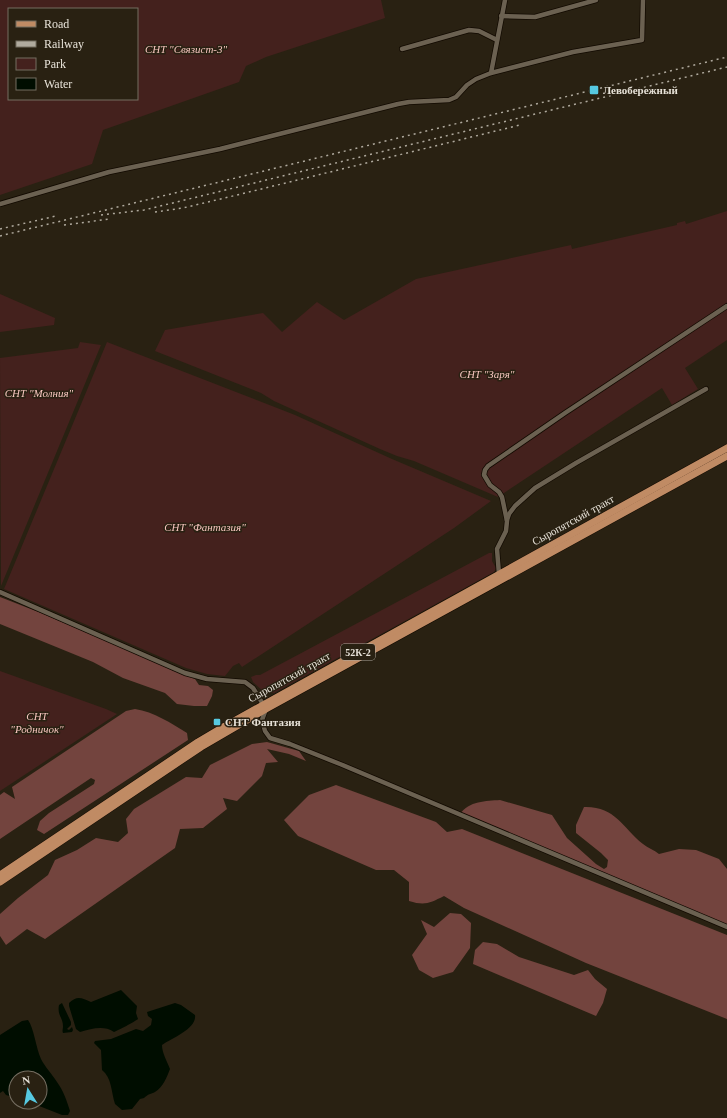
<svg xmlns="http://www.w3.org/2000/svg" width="727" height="1118" font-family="Georgia,serif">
<rect width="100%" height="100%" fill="#292112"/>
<g fill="#44211d" fill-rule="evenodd">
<path d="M 0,0 L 381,0 L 385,18 L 266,57 L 246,66 L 239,82 L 103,130 L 92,164 L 0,195 ZM 9,9 L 137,9 L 137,99 L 9,99 Z"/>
<path d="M 727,211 L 727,340 L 685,368 L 698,389 L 672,405 L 662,388 L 498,497 L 414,461 L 397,456 L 380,449 L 274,401 L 261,393 L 155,351 L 165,330 L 263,313 L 282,332 L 317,302 L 344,320 L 416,279 L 571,245 L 572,249 L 677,225 L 677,223 L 685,221 L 686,224 Z"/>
<path d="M 0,294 L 55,318 L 54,325 L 0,332 Z"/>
<path d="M 80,342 L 101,345 L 1,586 L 0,358 L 78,348 Z"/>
<path d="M 107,342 L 295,415 L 392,459 L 491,501 L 454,528 L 242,667 L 239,663 L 233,666 L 225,676 L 207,674 L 186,668 L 4,589 Z"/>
<path d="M 489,553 L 492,553 L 492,561 L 496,568 L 494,572 L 274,693 L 264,692 L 253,682 L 251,677 L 256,675 L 260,675 Z"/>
<path d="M 0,671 L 106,709 L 117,714 L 0,791 Z"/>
</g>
<g fill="#73443e">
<path d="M 0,597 L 41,613 L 195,679 L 199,685 L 208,686 L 213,690 L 212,696 L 207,706 L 194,706 L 177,704 L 165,693 L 123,678 L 93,662 L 0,624 Z"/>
<path d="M 135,709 C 154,712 171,723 187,733 L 188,740 L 44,834 L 37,830 L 40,821 L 49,813 L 94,784 L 95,780 L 91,778 L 0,839 L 0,795 L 4,792 L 15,799 L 12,787 L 126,711 Z"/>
<path d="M 267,742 L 299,751 L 306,761 L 289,754 L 267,749 L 278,762 L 266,763 L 262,776 L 237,801 L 223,798 L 227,809 L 203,828 L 180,829 L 175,848 L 45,939 L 27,929 L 6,945 L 0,936 L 0,914 L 18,898 L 48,875 L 55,860 L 77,850 L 96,838 L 118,842 L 128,833 L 126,819 L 134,809 L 186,777 L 202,778 L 210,765 L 252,744 Z"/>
<path d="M 336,785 L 436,822 L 447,832 L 462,829 L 727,935 L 727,1019 L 586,963 L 464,908 L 444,896 C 430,903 425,906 409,901 L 409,882 L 394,870 L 376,870 L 298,836 L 284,820 L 309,795 Z"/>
<path d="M 500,800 L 552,815 L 567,838 L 596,864 L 604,869 L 607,867 L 608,860 L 601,853 L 576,833 L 576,825 L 584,807 C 615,806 622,827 643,844 C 648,848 654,850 659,854 L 679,849 L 696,850 L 719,859 L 727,869 L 727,926 L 460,814 C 469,801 486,801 500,800 Z"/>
<path d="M 450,913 L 461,914 L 471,923 L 470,948 L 453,972 L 433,978 L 419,970 L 412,955 L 427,934 L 421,920 L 434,927 Z"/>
<path d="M 483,942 L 497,944 L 519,957 L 574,975 L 588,970 L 595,979 L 607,989 L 603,1003 L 596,1016 L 473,964 L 475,950 Z"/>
</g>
<g fill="#000d00">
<path d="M 121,990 L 137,1006 L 136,1013 L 138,1019 C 136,1021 117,1031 114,1032 C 103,1025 92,1029 80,1032 L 76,1029 L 69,1006 L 69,1003 C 77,995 82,998 91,1002 Z"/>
<path d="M 62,1003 L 71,1022 L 71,1025 L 67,1029 L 69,1030 L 72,1027 L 73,1030 L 72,1032 L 63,1033 C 62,1031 63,1029 63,1026 C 63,1018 57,1015 59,1005 Z"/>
<path d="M 175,1003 L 181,1005 L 195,1015 C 197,1029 172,1038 162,1045 C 162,1053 167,1061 170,1069 C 167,1077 163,1087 155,1092 C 151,1094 148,1094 144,1098 L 140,1099 L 132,1109 L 122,1110 L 115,1104 C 111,1092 112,1078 102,1070 L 101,1050 L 94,1043 L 95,1041 L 111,1039 L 136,1029 L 143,1031 L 151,1025 L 152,1019 L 148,1016 L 147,1012 Z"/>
<path d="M 28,1020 C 34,1028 36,1048 41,1059 C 45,1067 52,1074 57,1082 C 63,1090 67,1101 70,1111 L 68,1115 L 62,1115 L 29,1102 L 40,1102 L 40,1078 L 16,1078 L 16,1098 L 6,1095 L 3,1091 L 0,1093 L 0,1035 L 22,1021 Z"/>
</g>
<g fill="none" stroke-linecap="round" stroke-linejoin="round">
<defs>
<g id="minor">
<path d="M 501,16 L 535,17 L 596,0"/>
<path d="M 402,49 L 469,30 L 479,31 L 497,40"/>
<path d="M 491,73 L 573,52 L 642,40 L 643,0"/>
<path d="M 0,204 L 109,172 L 220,149 L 398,104 L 409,102 L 449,100 L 456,97 L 467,85 L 476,79 L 491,73 L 505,0"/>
<path d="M 507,520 L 509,514 L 515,506 L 535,488 L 576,463 L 706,389"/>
<path d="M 499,574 L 497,549 L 506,531 L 507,521 L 502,497 L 499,492 L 490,485 L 484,475 L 485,470 L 488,466 L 565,413 L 727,306"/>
<path d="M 0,592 L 185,673 L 207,679 L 245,682 L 253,688 L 266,709 L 262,720 L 265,731 L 270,738 L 290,744 L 340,764 L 727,927"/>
</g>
<g id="primary">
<path d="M 0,875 L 198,742 L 225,726 L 727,448"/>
<path d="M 0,882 L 201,747 L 266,709 L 727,456"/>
</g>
</defs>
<use href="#minor" stroke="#120a01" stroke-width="6"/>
<use href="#primary" stroke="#120a01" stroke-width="8"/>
<use href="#minor" stroke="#6b6151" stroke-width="4.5"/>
<use href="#primary" stroke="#c08b64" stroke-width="7"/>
<g stroke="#b0aa9e" stroke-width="1.5" stroke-dasharray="2 4" stroke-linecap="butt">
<path d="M 155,212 L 183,208 L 237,195 L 520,125"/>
<path d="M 101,215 L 144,210 L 727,67"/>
<path d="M 64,225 L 110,219"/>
<path d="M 0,229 L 56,216"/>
<path d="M 0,236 L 727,57"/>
</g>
</g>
<g fill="#56c9e1" stroke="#292112" stroke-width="1.5">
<rect x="589" y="85" width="10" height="10" rx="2"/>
<rect x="213" y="718" width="8" height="8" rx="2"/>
</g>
<g text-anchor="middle" stroke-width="3" stroke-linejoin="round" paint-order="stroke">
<rect fill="#292112" stroke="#aea89d" stroke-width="1" x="341" y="644" width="34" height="16" rx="3"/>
<g font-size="10" font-weight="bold" fill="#e7e2d8">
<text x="358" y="656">52К-2</text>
</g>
<g font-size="11" font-style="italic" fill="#f7c6bf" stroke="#292112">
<text x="186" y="53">СНТ "Связист-3"</text>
<text x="487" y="378">СНТ "Заря"</text>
<text x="39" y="397">СНТ "Молния"</text>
<text x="205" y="531">СНТ "Фантазия"</text>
<text x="37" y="720">СНТ<tspan x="37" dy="13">"Родничок"</tspan></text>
</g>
<g font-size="11" font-weight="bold" fill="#e7e2d8" stroke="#292112" text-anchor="start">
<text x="603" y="94">Левобережный</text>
<text x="225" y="726">СНТ Фантазия</text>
</g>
<g font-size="11" fill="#e7e2d8" stroke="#292112">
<text transform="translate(573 520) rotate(-29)" y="4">Сыропятский тракт</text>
<text transform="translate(289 677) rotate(-29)" y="4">Сыропятский тракт</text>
</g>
</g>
<rect x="8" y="8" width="130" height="92" fill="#292112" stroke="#756e61"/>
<rect x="16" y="21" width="20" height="6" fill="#c08b64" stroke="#756e61"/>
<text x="44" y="28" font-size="12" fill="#e7e2d8">Road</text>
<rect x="16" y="41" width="20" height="6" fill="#b0aa9e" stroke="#756e61"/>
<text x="44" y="48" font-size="12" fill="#e7e2d8">Railway</text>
<rect x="16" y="58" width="20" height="12" fill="#44211d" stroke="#756e61"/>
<text x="44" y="68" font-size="12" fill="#e7e2d8">Park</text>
<rect x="16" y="78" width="20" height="12" fill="#000d00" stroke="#756e61"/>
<text x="44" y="88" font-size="12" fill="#e7e2d8">Water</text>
<g transform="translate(28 1090) rotate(349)"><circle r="19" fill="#292112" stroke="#756e61"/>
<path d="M0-3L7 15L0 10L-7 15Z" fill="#56c9e1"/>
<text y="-6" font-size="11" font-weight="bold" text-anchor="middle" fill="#e7e2d8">N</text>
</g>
</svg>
